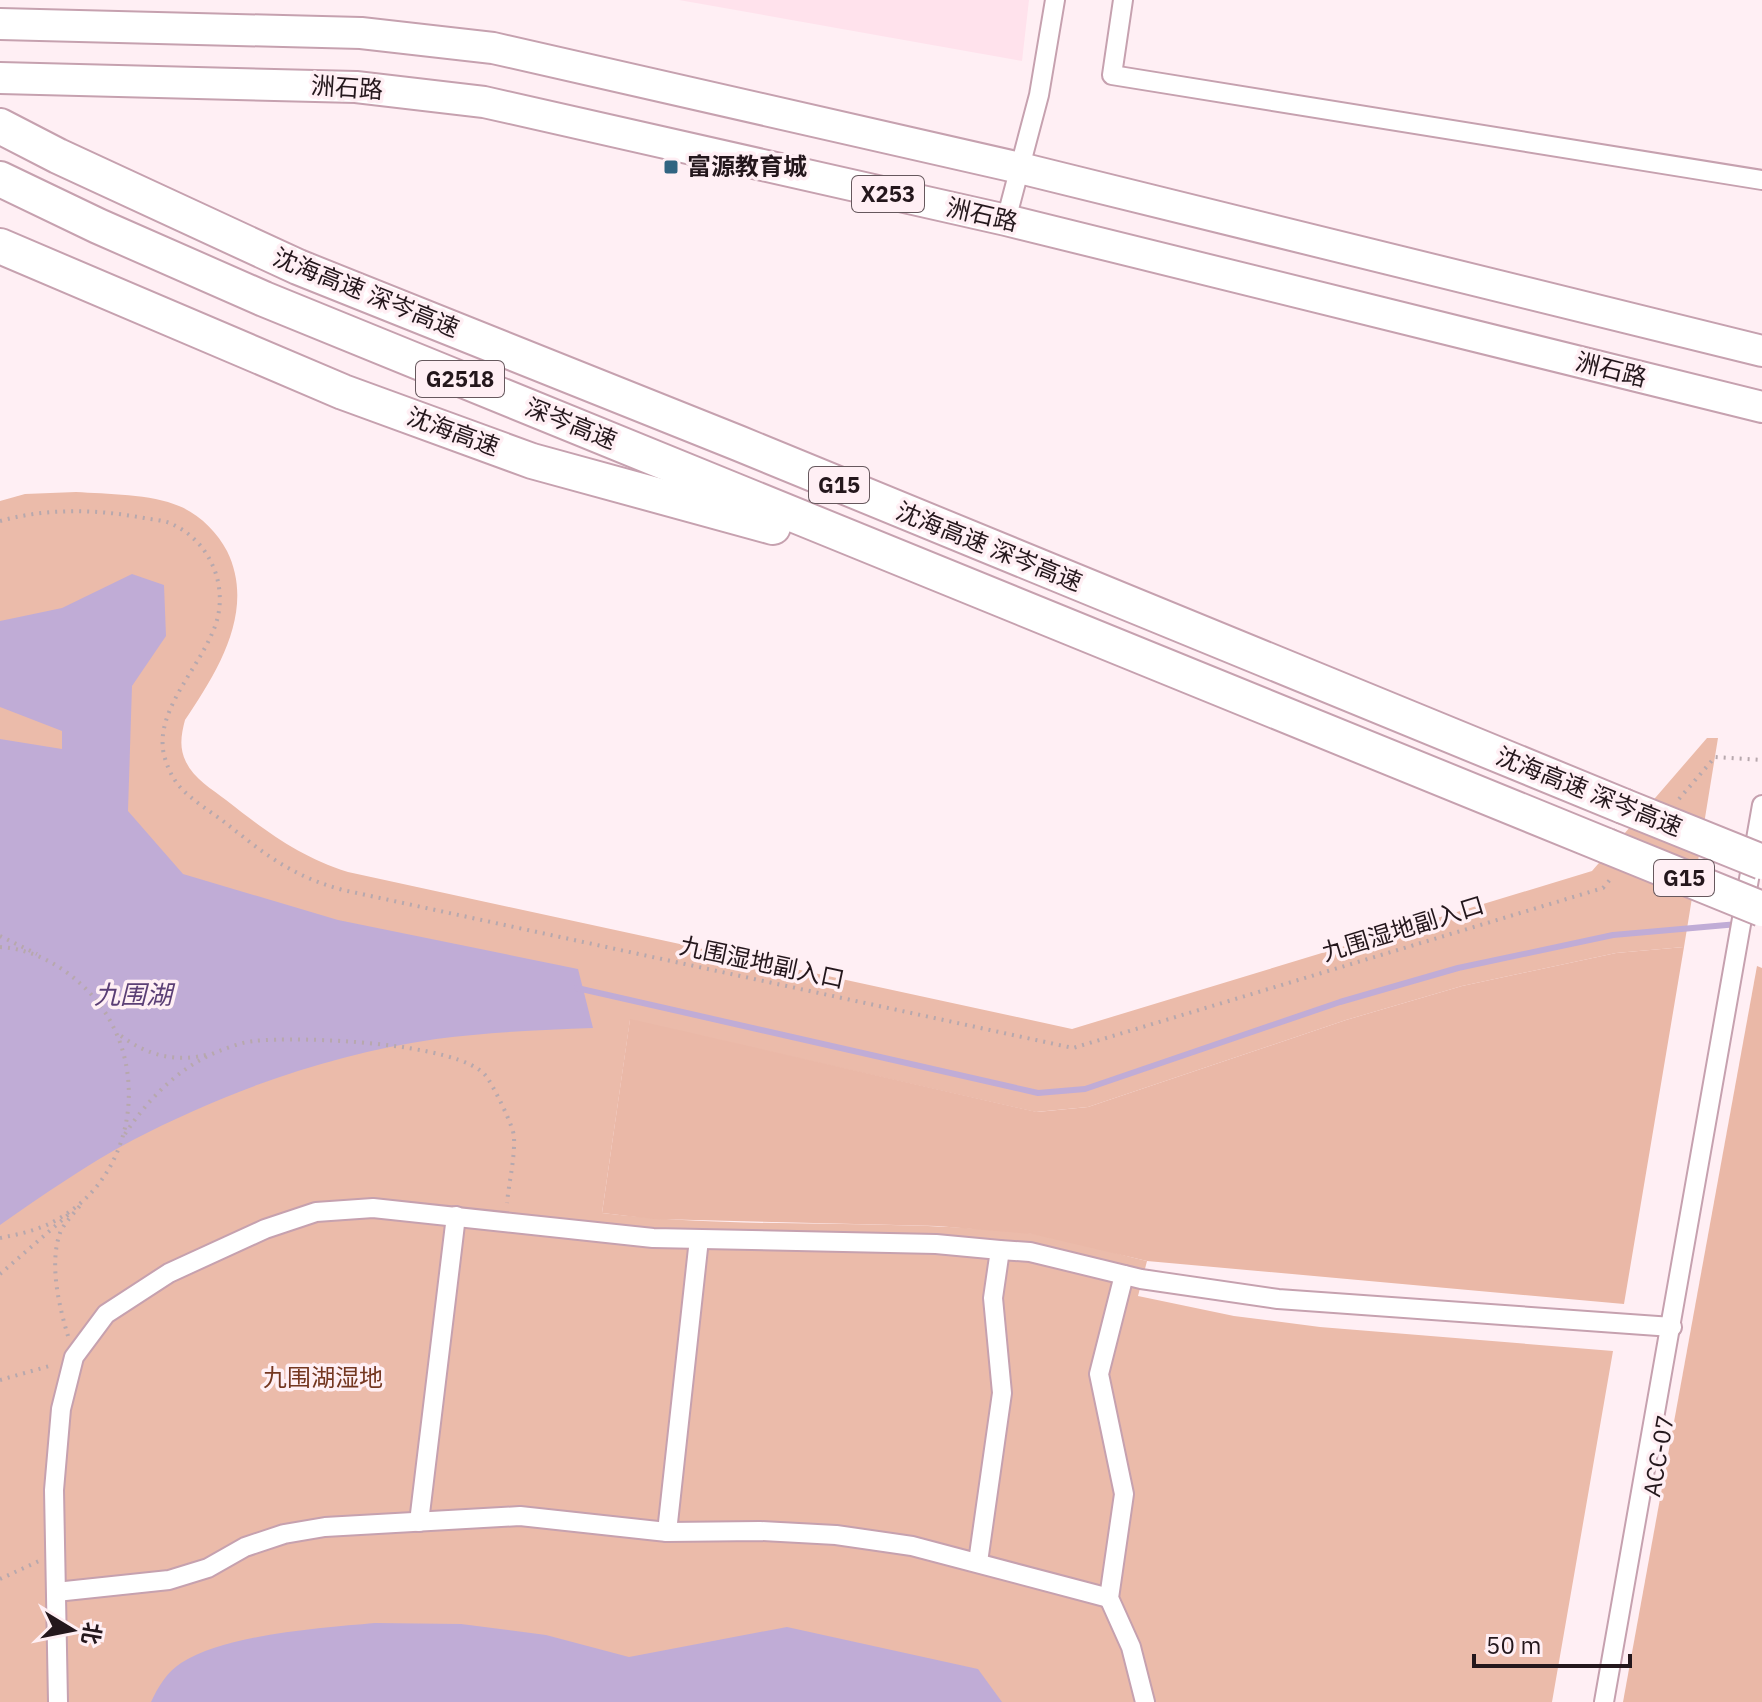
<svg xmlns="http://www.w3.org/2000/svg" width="1762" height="1702" font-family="'IBM Plex Sans','Noto Sans SC',sans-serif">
<rect width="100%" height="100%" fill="#ffeff4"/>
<path fill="#ffe2ec" d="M 679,0 L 1029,0 L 1022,61 Z"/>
<path fill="#ebbbaa" d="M 76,492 C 106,494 152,494 179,506 C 199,514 217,532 227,551 C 256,610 218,671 185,720 C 181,735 179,748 186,762 C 194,779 212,789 226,800 C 267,832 298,856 348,872 L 1072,1029 L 1592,871 L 1707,738 L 1718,738 L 1684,947 L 1616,953 L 1462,986 L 1346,1020 L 1088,1107 L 1036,1112 L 630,1020 L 602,1213 C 743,1230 887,1218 1028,1233 C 1068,1238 1108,1252 1147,1261 L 1138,1296 L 1234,1316 L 1320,1327 L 1613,1351 L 1552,1702 L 0,1702 L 0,501 L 25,494 Z"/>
<g fill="#eab8a7">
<path d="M 1684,947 L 1624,1304 L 1147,1261 L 1032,1234 L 937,1226 L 654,1219 L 602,1213 L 630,1019 L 1037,1112 L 1088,1107 L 1346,1020 L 1462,986 L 1616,953 Z"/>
<path d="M 1757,966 L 1762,968 L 1762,1702 L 1623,1702 Z"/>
</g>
<g fill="#c0acd6">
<path d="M 132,574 L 164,585 L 166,636 L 132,686 L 128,811 L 183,874 L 338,920 L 578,969 L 593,1028 C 541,1030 489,1032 436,1039 C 331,1054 227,1091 133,1140 C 86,1165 43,1195 0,1225 L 0,739 L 62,749 L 62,731 L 0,707 L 0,621 L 62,608 Z"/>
<path d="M 375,1623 L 461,1624 L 546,1635 L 629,1657 L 787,1627 L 978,1669 L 1002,1702 L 151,1702 C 158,1687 167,1672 181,1663 C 226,1634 321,1628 375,1623 Z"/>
</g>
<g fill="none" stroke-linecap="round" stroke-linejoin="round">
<path stroke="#c0acd6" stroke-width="6" d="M 577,988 L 1038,1093 L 1085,1089 L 1340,1002 L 1458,968 L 1613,935 L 1738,924"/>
<defs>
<g id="street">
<path d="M 1123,0 L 1112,75 L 1762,180"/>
<path d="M 1006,220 L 1039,95 L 1055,0"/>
<path d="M 1124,1275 L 1099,1374 L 1124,1494 L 1109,1598 L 1131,1647 L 1145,1702"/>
<path d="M 419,1522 L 456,1216"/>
<path d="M 667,1532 L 699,1239"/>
<path d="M 978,1562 L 1002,1393 L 993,1298 L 1000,1250"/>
<path d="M 56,1592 L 169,1580 L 208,1568 L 245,1547 L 284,1534 L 325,1527 L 520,1516 L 667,1532 L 760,1531 L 836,1535 L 912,1546 L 1109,1598"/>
<path d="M 58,1702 L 54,1490 L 61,1409 L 74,1357 L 106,1314 L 169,1273 L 265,1229 L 316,1212 L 373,1208 L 653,1238 L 936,1244 L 1000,1250 L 1030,1252 L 1141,1279 L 1278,1299 L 1672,1327"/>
<path d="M 1604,1702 L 1762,805"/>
</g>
<g id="primary">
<path d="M 0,24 L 361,33 L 493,48 L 1020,168 L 1762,351"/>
<path d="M 0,78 L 356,87 L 484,102 L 1006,220 L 1762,407"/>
</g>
<g id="highway">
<path d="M 0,126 L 58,156 L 298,267 L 738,443 L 1623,806"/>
<path d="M 0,179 L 98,226 L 264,299 L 1607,846"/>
<path d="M 0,246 L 343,392 L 532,461 L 773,527"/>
</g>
</defs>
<use href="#street" stroke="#c6a1af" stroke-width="22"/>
<use href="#primary" stroke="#c6a1af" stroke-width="34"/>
<use href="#highway" stroke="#c6a1af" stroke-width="38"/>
<g stroke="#b7a8ad" stroke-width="4" stroke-dasharray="2 6" stroke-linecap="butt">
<path d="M 0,521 C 47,508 96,509 144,518 C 154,520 165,520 174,525 C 207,541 226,579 218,616 C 208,661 153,707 164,755 C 167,766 172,778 180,787 C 192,800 208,810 223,821 C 245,838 267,857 292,870 C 308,879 325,885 343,890 L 1073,1048 L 1603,888 L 1613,876"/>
<path d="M 1679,799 L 1715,757 L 1762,760"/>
<path d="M 0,936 L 37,954"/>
<path d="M 0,947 C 33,949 63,966 86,989 C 152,1054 141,1172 58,1219 C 40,1230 20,1234 0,1238"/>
<path d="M 121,1036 C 149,1056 176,1063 210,1054"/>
<path d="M 125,1134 C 148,1099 179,1067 219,1051 C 230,1047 243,1042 254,1041 C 298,1036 459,1042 486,1076 C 493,1085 514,1127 514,1137 C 515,1158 509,1182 507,1203"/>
<path d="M 0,1274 L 68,1215"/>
<path d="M 68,1336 C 59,1306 49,1264 60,1233 C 64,1223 76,1211 83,1202"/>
<path d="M 0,1380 L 53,1365"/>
<path d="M 0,1579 L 39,1561"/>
</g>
<use href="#street" stroke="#fff" stroke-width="18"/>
<use href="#primary" stroke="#fff" stroke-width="30"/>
<use href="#highway" stroke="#fff" stroke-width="34"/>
<defs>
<g id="highway-bridge">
<path d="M 1623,806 L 1762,862"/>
<path d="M 1607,846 L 1762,909"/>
</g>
</defs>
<use href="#highway-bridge" stroke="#c6a1af" stroke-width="38" stroke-linecap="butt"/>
<use href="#highway-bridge" stroke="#fff" stroke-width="34"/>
</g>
<rect fill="#316481" stroke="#ffeff4" stroke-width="3" x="663" y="159" width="16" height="16" rx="4"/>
<g text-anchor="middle" stroke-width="7" stroke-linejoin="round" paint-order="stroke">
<g fill="#ffeff4" stroke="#66585d" stroke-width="2">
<rect x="852" y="176" width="72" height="36" rx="6"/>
<rect x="416" y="361" width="88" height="36" rx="6"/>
<rect x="809" y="467" width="60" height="36" rx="6"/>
<rect x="1654" y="860" width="60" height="36" rx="6"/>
</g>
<g font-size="22" font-weight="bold" fill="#24171c">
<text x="888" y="202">X253</text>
<text x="460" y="387">G2518</text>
<text x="839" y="493">G15</text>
<text x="1684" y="886">G15</text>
</g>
<g font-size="24" fill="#24171c" stroke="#ffeff4">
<text transform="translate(347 88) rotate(4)" y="8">洲石路</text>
<text transform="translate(982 215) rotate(13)" y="8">洲石路</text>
<text transform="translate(366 293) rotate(22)" y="8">沈海高速 深岑高速</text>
<text transform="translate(1611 370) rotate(14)" y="8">洲石路</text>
<text transform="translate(571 424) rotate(22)" y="8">深岑高速</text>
<text transform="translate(453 432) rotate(20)" y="8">沈海高速</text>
<text transform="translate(989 547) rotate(22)" y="8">沈海高速 深岑高速</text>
<text transform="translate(1589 792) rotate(22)" y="8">沈海高速 深岑高速</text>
<text transform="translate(1403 929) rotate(-17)" y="8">九围湿地副入口</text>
<text transform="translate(762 963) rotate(12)" y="8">九围湿地副入口</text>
<text transform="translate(1659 1456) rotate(-80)" y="8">ACC-07</text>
</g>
<g font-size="24" font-weight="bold" fill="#24171c" stroke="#ffeff4" text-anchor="start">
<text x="687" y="175">富源教育城</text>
</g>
<g font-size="24" fill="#743720" stroke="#ffeff4">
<text x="323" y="1386">九围湖湿地</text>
</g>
<g font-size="26" font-style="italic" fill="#5b3f75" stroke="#ffeff4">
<text x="133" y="1004">九围湖</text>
</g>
</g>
<g transform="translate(72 1630) rotate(100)" stroke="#ffeff4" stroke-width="6" paint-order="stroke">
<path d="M0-6L14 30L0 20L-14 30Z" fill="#24171c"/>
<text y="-12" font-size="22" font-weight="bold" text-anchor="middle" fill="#24171c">北</text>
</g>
<path d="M1474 1654v12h156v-12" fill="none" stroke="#24171c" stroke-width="4"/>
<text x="1486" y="1654" font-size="24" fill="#24171c" stroke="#ffeff4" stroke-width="6" paint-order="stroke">50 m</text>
</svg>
